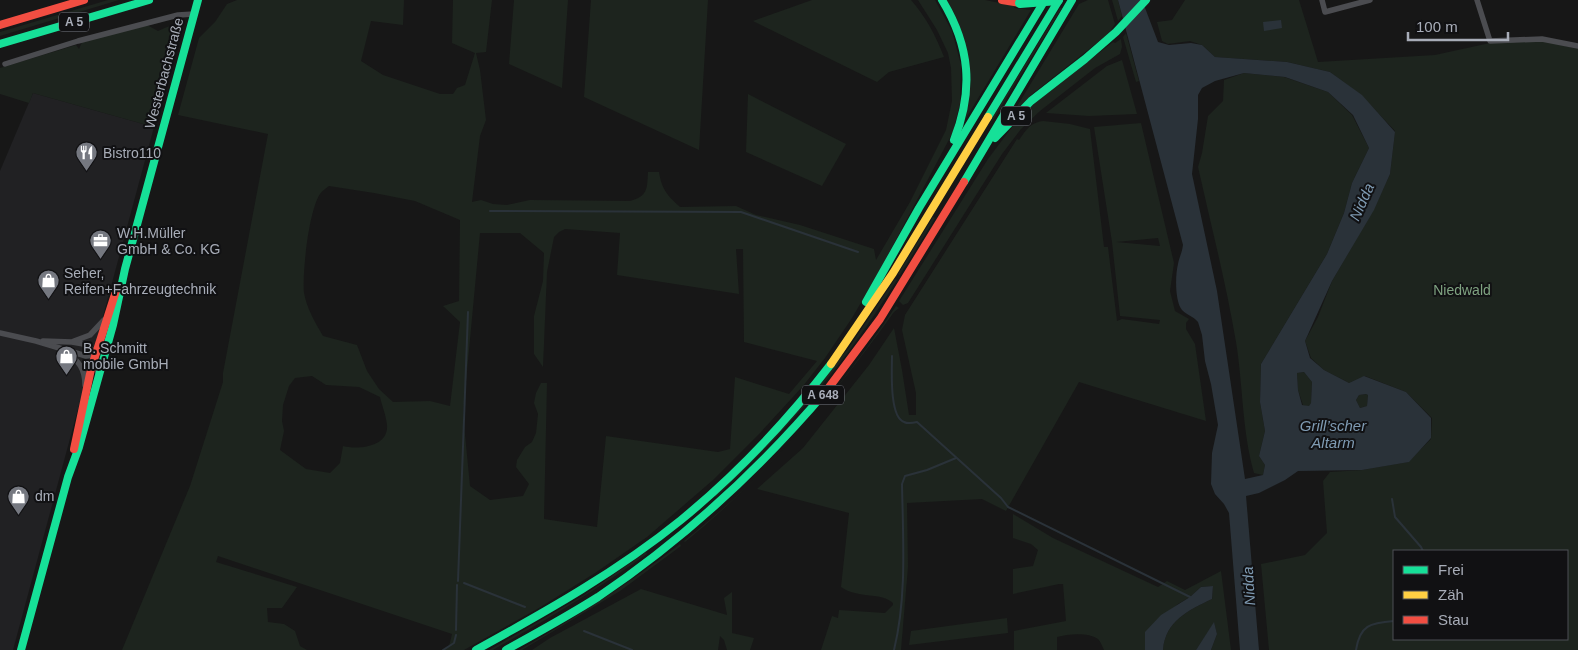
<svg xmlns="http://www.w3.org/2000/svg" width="1578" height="650" font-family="Arial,sans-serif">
<rect width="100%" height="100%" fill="#171717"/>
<path fill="#212123" d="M 33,93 L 154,127 L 13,650 L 0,650 L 0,171 Z"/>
<g fill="#1d241e" fill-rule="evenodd">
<path d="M 108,0 L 119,0 L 0,36 L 0,32 Z"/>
<path d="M 237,0 L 404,0 L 403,25 L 371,21 L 361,61 L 383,75 L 440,94 L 453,94 L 457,88 L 465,85 L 475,53 L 452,43 L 453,0 L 492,0 L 486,52 L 476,53 L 480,70 L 486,120 L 480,136 L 472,202 L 481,200 L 493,204 L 507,205 L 530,200 L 630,201 C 648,196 647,189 648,172 L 659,172 C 662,190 667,195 680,207 L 736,206 L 756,215 L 800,225 L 874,249 L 876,260 L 910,202 L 946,130 L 952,101 L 951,68 L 948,53 L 937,30 L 918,0 L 935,0 L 952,31 L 961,65 L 960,103 L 953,132 L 881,268 L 852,318 L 825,358 L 803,386 L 760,433 L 713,480 L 647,537 L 595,573 L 539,608 L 464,650 L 443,650 L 449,646 L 452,634 L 218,556 L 216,562 L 297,587 L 282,608 L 267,608 L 268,622 L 284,624 L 295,631 L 300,646 L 307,650 L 122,650 L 190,486 L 223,382 L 223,373 L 268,134 L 178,115 L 199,38 L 215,22 L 227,4 ZM 329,186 L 374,193 L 415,201 L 460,220 L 459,301 L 443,306 L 460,322 L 450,406 L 430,401 L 393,402 L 379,389 L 367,371 L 357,345 L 323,336 C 315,322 307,309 304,293 C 302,273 309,210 320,194 C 322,191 326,188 329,186 ZM 565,229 L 620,233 L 617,275 L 739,294 L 736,249 L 743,249 L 744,342 L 817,361 L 789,394 L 735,377 L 730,449 L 718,452 L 606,436 L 597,527 L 544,519 L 547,383 L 541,383 L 536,393 L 534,403 L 538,414 L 536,433 L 532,442 L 525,447 L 517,460 L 516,467 L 529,484 L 523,496 L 490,500 L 470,486 L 463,414 L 480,233 L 520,233 L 544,253 L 543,281 L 534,316 L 534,354 L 543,367 L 547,272 L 554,237 L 559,232 ZM 312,376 L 326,385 L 359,387 L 380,397 C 382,406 386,415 387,425 C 389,447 358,450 343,446 L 340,463 L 330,473 L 306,469 L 280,450 L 284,431 L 282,421 L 283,405 L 289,386 L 295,378 Z"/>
<path d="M 514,0 L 568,0 L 562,88 L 509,64 Z"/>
<path d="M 591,0 L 708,0 L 699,150 L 584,97 Z"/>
<path d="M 812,0 L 911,0 C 926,17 936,36 944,57 L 889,72 L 877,82 L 753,21 Z"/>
<path d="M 946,0 L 985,0 L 1014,6 L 1014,8 L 1031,10 L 965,120 L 970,77 Z"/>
<path d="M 1088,0 L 1108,0 L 1115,24 L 1111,30 L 1112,31 L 1031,95 L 1010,118 L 1079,4 Z"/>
<path d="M 1112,0 L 1118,0 L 1122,16 L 1118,21 Z"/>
<path d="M 1185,0 L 1299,0 L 1318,62 L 1435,55 L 1490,43 L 1543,41 L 1578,49 L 1578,650 L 1269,650 L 1261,564 L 1305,555 L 1327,533 L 1323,481 L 1330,472 L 1362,470 L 1408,462 L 1431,439 L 1432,418 L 1406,392 L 1365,376 L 1349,383 L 1324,370 L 1311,358 L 1305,341 L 1318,317 L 1332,281 L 1374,209 L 1390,174 L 1395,131 L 1361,95 L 1330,72 L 1287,62 L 1215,57 L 1202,45 L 1190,41 L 1168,44 L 1162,41 L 1157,22 L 1172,20 ZM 1394,551 L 1567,551 L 1567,639 L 1394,639 Z"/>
<path d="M 1060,8 L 1062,8 L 990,125 L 994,115 Z"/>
<path d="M 147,25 L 158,31 C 166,28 176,20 179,34 L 154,127 L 33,93 L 29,103 L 0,94 L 0,68 L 76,45 L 79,49 L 82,42 Z"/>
<path d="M 1126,33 L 1139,81 L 1136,82 L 1123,37 Z"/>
<path d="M 1121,39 L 1122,47 L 1120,54 L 1095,68 L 1040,111 L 1021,129 L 1002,154 L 908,303 L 903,305 L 899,301 L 988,159 L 1015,123 L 1037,101 L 1113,42 L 1115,43 Z"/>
<path d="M 1122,60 L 1137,114 L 1089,116 L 1046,113 L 1107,66 Z"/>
<path d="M 1244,73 L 1284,77 L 1328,92 L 1352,115 L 1369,148 L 1352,183 L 1344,213 L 1327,254 L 1261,364 L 1260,402 L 1265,431 L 1259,456 L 1265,465 L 1263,475 L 1254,473 C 1242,431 1243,385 1236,342 C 1226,283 1211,225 1198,167 L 1202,153 L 1208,116 L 1223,101 L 1224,80 Z"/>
<path d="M 748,94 L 846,144 L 822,186 L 746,152 Z"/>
<path d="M 1043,121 L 1070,124 L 1090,129 L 1104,247 L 1108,247 L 1117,321 L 1122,319 L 1159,324 L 1160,320 L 1120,316 L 1112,242 L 1094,127 L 1141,123 L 1174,263 L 1170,291 L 1175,311 L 1189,319 L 1186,323 L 1186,329 L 1195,344 L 1206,421 L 1079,382 L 1006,511 L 982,499 L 907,503 L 908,567 L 901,650 L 821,650 L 832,616 L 838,618 L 839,610 L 885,613 L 893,605 L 893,603 C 882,592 858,599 841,587 L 849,513 L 757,489 L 803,448 L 869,365 L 894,328 L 902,370 L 909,415 L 916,415 L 916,393 L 902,330 L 905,315 L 1017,139 L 1019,140 C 1025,131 1031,122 1043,121 ZM 1158,238 L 1160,246 L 1116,242 Z"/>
<path d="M 933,217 L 935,218 L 931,225 L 900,275 L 898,274 Z"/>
<path d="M 895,279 L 897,280 C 883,302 868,325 852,347 C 812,401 765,451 716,497 L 714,496 L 848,349 Z"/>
<path d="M 896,306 L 899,308 L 894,312 C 832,399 768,474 685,542 L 684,541 C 767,476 838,393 896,306 Z"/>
<path d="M 1304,372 L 1312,382 L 1311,403 L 1309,407 L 1303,405 L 1298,390 L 1297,373 Z"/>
<path d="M 1366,394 L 1368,395 L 1367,406 L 1360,408 L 1356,400 L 1359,395 Z"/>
<path d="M 1013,514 L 1053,538 L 1158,587 L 1167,581 L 1185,590 L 1221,571 L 1231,650 L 1211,650 L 1217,634 L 1214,623 L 1196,650 L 1163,650 C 1165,621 1189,610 1212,599 L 1213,586 L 1201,587 L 1190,597 L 1178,604 L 1146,632 L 1145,650 L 1104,650 C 1102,646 1101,642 1098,639 C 1088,632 1068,634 1057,637 L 1057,650 L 1014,650 L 1014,631 L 1066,621 L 1063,584 L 1059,584 L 1013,594 L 1013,569 L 1033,566 L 1038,550 L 1031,544 L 1013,538 Z"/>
<path d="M 680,544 L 681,546 L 620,591 L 522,650 L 519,650 C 575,618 628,584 680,544 Z"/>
<path d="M 646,552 L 647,554 C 597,590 546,620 493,650 L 489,650 L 584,595 Z"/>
<path d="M 641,589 L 727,615 L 724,598 L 732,592 L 732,633 L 754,638 L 750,650 L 727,650 L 724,640 L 720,636 L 718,650 L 532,650 L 550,638 Z"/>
<path d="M 1007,618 L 1008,633 L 909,645 L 911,631 Z"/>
</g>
<g fill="#2a3239" fill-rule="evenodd">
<path d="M 1118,0 L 1142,0 L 1158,42 L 1169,45 L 1191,43 L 1202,45 L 1215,57 L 1287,62 L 1330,72 L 1362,95 L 1395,132 L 1390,174 L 1374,210 L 1332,281 L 1305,341 L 1310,358 L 1324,370 L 1349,383 L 1364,376 L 1406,392 L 1431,418 L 1431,438 L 1409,462 L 1362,470 L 1298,471 L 1285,480 L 1259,493 L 1246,496 L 1259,650 L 1240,650 L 1229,513 L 1224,504 L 1215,494 L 1211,484 L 1212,453 L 1218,425 L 1211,384 L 1205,361 L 1202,335 L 1198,322 C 1193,316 1187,315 1182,310 C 1175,302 1175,276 1178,264 C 1179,258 1182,253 1183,245 ZM 1244,73 L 1285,77 L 1328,92 L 1353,115 L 1369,148 L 1352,183 L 1344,213 L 1327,254 L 1261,364 L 1260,402 L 1265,431 L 1259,456 L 1265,465 L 1263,475 L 1245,479 L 1217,291 L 1192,174 L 1198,119 L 1198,95 L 1202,88 L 1215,81 ZM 1304,372 L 1312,382 L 1311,403 L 1309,406 L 1302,405 L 1298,390 L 1297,373 ZM 1366,394 L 1368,395 L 1367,406 L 1360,408 L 1356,400 L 1359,395 Z"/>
<path d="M 1281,20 L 1282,28 L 1264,31 L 1263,22 Z"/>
<path d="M 1213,586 L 1212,599 C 1189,610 1165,621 1163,650 L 1145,650 L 1145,632 L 1161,615 L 1190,597 L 1201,587 Z"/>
<path d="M 1214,622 L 1217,634 L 1211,650 L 1196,650 Z"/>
</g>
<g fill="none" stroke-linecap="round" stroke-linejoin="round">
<g stroke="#2a3239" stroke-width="2">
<path d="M 490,211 L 741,212 L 858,252"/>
<path d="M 892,356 C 892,369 889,417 904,422 C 908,424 913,423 917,422 L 1001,498 L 1008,507 L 1190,597"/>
<path d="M 1392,499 L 1395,517 L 1421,547 L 1423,551"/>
<path d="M 458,581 L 468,312"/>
<path d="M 464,583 L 525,607"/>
<path d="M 456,630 L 457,585"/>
<path d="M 584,631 L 632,650"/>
<path d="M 443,650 L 454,643 L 456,635"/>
<path d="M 894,650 C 907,597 903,539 902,484 L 905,476 L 927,470 L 956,458"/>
<path d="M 1356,650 C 1360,625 1370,623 1394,621"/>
</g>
<g stroke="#4b4c50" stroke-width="5.5">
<path d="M 1322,0 L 1325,12 L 1370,0"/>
<path d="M 1477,0 L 1490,41 L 1542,39 L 1578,46"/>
<path d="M 5,64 L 78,41 L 178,15 L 194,14"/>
<path d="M 0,333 L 36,341 L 86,356 L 94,355 L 106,347"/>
<path d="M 43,341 L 72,342 L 89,345 L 94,355 L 98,373"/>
<path d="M 74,341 L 90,335 L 104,320"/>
<path d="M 66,352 C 79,361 85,369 85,385"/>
</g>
<g stroke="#16e098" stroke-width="8">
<path d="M 942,0 C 970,46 974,90 954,140"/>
<path d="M 0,44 L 149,0"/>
<path d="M 988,117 L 1059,0"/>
<path d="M 995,138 L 1031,101 L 1085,59 L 1116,32 L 1146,0"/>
<path d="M 964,182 L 1072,0"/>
<path d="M 866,302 L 919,208 L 1045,0"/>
<path d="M 21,650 L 68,477 L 79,447 L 113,325 L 125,269 L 198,0"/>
<path d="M 476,650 C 547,611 618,571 681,520 C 737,474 787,421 831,364"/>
<path d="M 506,650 C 537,633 568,616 598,597 C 684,539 760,469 827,390"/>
</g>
<path stroke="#ffcf43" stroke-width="8" d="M 831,364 L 893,273 L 988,117"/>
<g stroke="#f24e42" stroke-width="8">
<path d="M 1002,0 L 1020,3"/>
<path d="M 0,25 L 84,0"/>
<path d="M 827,390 L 880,319 L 964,182"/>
<path d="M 74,449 L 91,369 L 116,291"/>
</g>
<path stroke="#16e098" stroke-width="10" d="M 1020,3 L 1058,0"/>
</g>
<defs>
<symbol id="restaurant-pin" viewBox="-11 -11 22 30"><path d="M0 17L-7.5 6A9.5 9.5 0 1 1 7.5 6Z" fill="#757880" stroke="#111113"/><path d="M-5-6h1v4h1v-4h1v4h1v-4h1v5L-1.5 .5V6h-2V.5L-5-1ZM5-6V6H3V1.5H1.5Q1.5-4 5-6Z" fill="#fff"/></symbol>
<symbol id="office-pin" viewBox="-11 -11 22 30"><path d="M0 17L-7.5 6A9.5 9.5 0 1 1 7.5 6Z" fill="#757880" stroke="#111113"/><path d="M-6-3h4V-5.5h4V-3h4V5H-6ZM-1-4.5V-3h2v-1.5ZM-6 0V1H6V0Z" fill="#fff"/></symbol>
<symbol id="shop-pin" viewBox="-11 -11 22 30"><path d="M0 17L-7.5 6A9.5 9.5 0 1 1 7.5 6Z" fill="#757880" stroke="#111113"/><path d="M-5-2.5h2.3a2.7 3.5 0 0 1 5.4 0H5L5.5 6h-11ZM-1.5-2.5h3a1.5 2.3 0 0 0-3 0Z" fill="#fff"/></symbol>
</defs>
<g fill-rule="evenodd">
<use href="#restaurant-pin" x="74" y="140" width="25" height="34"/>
<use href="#office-pin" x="88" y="228" width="25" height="34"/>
<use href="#shop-pin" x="36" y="268" width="25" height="34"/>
<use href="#shop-pin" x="54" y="344" width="25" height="34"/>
<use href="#shop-pin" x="6" y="484" width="25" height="34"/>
</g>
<g text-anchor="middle" stroke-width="4" stroke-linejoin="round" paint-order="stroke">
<g fill="#111113" stroke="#7b7e86" stroke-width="1">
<rect x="59" y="12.5" width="30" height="19" rx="4"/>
<rect x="1001" y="106.5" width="30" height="19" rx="4"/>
<rect x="802" y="385.5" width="42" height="19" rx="4"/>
</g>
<g font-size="12" font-weight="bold" fill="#a8adb8">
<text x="74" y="26">A 5</text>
<text x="1016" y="120">A 5</text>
<text x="823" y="399">A 648</text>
</g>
<g font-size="14" fill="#a8adb8" stroke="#111113">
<text transform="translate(164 73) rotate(-75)" y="5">Westerbachstraße</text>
</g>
<g font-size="14" fill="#a8adb8" stroke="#111113" text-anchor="start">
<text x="103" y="158">Bistro110</text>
<text x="117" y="238">W.H.Müller<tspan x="117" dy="16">GmbH &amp; Co. KG</tspan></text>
<text x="64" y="278">Seher,<tspan x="64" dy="16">Reifen+Fahrzeugtechnik</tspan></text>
<text x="83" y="353">B. Schmitt<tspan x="83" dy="16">mobile GmbH</tspan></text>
<text x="35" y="501">dm</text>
</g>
<g font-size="14" fill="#7fa381" stroke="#111113">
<text x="1462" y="295">Niedwald</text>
</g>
<g font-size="15" font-style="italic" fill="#7f9bb3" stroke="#111113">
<text transform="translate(1362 202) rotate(-66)" y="5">Nidda</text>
<text x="1333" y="431">Grill’scher<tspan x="1333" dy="17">Altarm</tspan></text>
<text transform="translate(1249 586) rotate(-94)" y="5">Nidda</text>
</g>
</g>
<rect x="1393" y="550" width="175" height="90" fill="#111113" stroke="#4d4f55"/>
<rect x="1403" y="566" width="25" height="8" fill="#16e098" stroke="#4d4f55"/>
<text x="1438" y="575" font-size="15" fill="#a8adb8">Frei</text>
<rect x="1403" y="591" width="25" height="8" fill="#ffcf43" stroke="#4d4f55"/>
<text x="1438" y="600" font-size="15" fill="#a8adb8">Zäh</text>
<rect x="1403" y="616" width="25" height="8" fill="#f24e42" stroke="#4d4f55"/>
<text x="1438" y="625" font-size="15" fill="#a8adb8">Stau</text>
<path d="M1408 32v8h100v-8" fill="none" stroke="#a8adb8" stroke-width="2.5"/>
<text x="1416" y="32" font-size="15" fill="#a8adb8" stroke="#111113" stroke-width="4" paint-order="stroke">100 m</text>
</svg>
